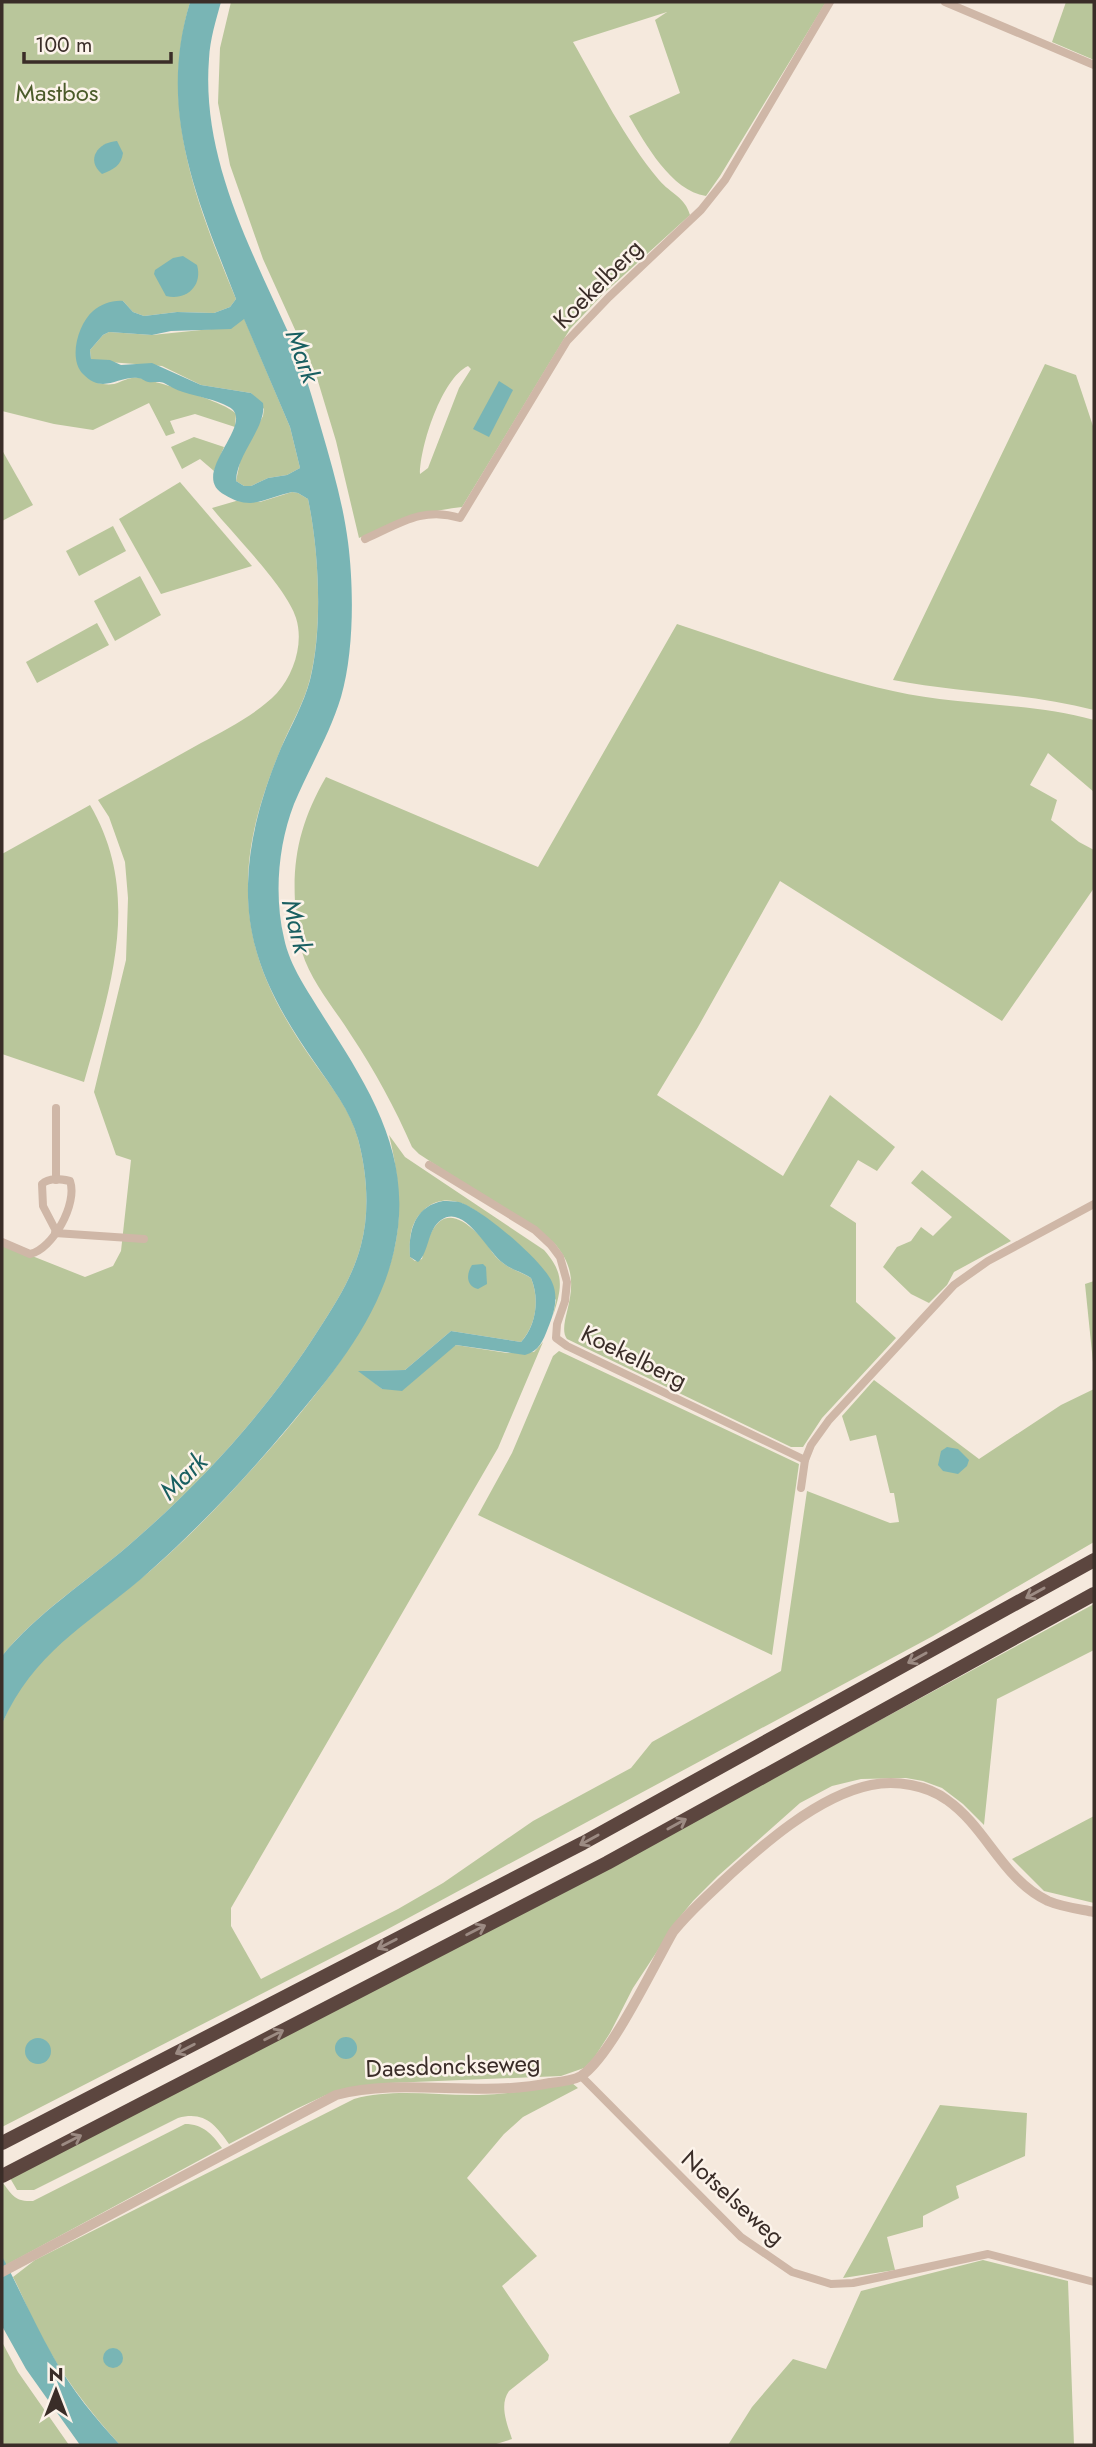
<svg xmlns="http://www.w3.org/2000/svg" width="1096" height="2447" font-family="Jost,sans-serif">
<rect width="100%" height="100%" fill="#f5e9dd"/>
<g fill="#b9c69b" fill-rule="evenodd">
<path d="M 2,2 L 190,2 C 159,110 195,200 236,299 L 230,307 L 214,313 L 177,312 L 144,316 L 133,312 L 123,301 L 82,329 L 97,383 C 102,384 108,385 114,384 C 122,382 131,376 140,378 C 155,381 229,403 236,414 L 235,427 L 195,414 L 170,421 L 175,433 L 166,436 L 149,403 L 93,430 L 54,424 L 2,411 Z"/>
<path d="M 231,2 L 826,2 L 720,176 L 706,196 C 671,191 645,143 629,116 L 680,93 L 655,20 L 667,12 L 573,42 C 600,89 624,138 659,180 C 671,194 685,197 690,215 L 603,294 L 570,329 L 462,507 C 425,511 394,523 359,538 L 336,441 L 317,378 L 263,259 L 230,165 L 218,103 L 220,48 ZM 468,366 L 471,369 L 459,388 L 428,468 L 420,474 C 420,446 442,378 468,366 Z"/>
<path d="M 1066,2 L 1094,2 L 1094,60 L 1052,42 Z"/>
<path d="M 244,318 L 290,427 L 300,468 L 287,475 L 268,478 L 251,486 L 244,486 L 236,481 L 241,457 L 263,416 L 264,409 L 251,393 L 201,385 L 162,366 L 95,361 L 91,359 L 90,350 L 103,335 L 109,332 L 152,335 L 231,327 Z"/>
<path d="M 1045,364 L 1076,375 L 1094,429 L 1094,710 C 1028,693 960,693 893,680 Z"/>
<path d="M 194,437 L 224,447 L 214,471 L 200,459 L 182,469 L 171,447 Z"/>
<path d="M 2,450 L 33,505 L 2,521 Z"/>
<path d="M 180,482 L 252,566 L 161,594 L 119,519 Z"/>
<path d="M 292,492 L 298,493 L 308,499 C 319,551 323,627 310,679 C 305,700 293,721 284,741 C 265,786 248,835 248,884 C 247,952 273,1003 311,1058 C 329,1084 350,1108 358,1139 C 367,1173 370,1211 361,1245 C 353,1276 336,1303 319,1329 C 268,1410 201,1483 128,1546 C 86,1582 38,1612 2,1656 L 2,1244 L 85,1277 L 113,1266 L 121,1251 L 131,1160 L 116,1155 L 94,1092 L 126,960 L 128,898 L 125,862 L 109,817 L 98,800 C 133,781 167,762 201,743 C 227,729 257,714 277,693 C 294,674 304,643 296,618 C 287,588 233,534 212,508 L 236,501 L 260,502 Z"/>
<path d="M 113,526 L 126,551 L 79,576 L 66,551 Z"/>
<path d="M 140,576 L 161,615 L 115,641 L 94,601 Z"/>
<path d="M 97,623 L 109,645 L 37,683 L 26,662 Z"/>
<path d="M 677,624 C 748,647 820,675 893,691 C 959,706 1028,702 1094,720 L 1094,792 L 1048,753 L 1030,785 L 1057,800 L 1051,820 L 1079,842 L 1094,850 L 1094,888 L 1002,1021 L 780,881 L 698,1027 L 657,1095 L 783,1176 L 830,1095 L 895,1147 L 877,1171 L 858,1160 L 830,1206 L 856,1223 L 856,1302 L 896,1338 L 822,1418 L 803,1447 L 791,1447 L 567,1339 C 554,1321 592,1283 553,1242 L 419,1154 L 412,1147 C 395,1108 375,1071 351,1035 C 335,1009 311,982 302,952 C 298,940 297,928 296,915 C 291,862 299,824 326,777 L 538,867 Z"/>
<path d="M 90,805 C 143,895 110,989 84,1082 L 2,1054 L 2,854 Z"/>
<path d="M 389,1135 L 405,1157 L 544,1250 C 565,1274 562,1287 553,1316 L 556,1300 C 532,1271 471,1173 426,1208 C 410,1221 409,1237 410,1257 L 415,1261 L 422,1259 C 431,1223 445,1201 478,1234 C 488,1243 492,1256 503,1263 C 511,1270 522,1272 531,1278 C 540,1300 536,1325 521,1342 L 451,1331 L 405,1370 L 360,1371 L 382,1389 L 456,1345 L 507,1353 L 534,1352 L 543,1342 L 498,1448 L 231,1908 L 231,1926 L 261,1979 L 398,1909 L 443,1883 L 533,1821 L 631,1768 L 652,1742 L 781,1671 L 807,1491 L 890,1523 L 899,1522 L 894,1493 L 890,1493 L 876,1435 L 850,1441 L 842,1416 L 874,1380 L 979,1459 L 1061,1405 L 1094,1389 L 1094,1542 L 933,1636 L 386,1930 L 2,2127 L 2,1724 C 8,1710 15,1695 24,1682 C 58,1634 115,1603 158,1564 C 203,1524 244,1479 283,1434 C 328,1381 377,1319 394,1250 C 403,1213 398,1171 389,1135 Z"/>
<path d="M 922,1170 L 1011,1241 L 954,1272 L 947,1285 L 929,1303 L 911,1294 L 883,1267 L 897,1247 L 911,1241 L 921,1227 L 933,1236 L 952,1217 L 911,1183 Z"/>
<path d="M 1094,1281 L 1094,1372 L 1085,1284 Z"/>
<path d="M 559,1351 L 799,1464 L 772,1655 L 478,1515 L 512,1453 L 553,1356 Z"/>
<path d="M 1094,1604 L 1094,1650 L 997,1699 L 984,1825 L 963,1804 L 942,1788 L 923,1781 L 906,1778 L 861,1779 L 832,1786 L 800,1803 L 718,1876 L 693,1901 L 679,1918 L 633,1988 L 610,2033 L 594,2058 L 584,2068 L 561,2076 L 390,2083 L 326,2095 L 296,2109 L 229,2144 C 215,2124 204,2111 178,2118 L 34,2190 L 17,2190 L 10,2178 L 639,1851 Z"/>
<path d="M 1094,1816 L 1094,1903 L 1044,1891 L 1012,1859 Z"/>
<path d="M 572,2083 L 578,2088 L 523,2117 L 504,2134 L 467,2178 L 537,2256 L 502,2286 L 549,2355 L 548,2360 L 509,2391 C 499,2405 507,2424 512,2439 L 493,2445 L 120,2445 C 88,2410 60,2373 38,2330 C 29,2313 22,2294 13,2277 L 35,2260 L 354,2099 C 394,2088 438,2096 479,2095 C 510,2094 541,2089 572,2083 Z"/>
<path d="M 940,2105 L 1027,2113 L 1025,2156 L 956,2186 L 959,2198 L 923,2216 L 923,2227 L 887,2237 L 895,2270 L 843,2278 Z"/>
<path d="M 185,2124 C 203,2124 212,2134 222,2148 L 6,2265 L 2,2256 L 2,2182 C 12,2194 14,2202 33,2201 Z"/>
<path d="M 983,2260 L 1068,2281 L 1074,2445 L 728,2445 L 752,2407 L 793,2359 L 826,2369 L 861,2291 Z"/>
<path d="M 2,2342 L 18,2372 L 69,2445 L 2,2445 Z"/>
</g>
<g fill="#79b5b5" fill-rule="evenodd">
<path d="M 190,2 L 221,2 C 216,20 210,39 209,59 C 201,161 254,255 294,345 C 305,372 313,400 321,428 C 332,466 343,503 348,542 C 354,589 354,652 341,697 C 330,734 309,768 294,804 C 278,845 274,896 284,938 C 290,967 308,991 323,1016 C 371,1091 415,1158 394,1251 C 379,1318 333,1374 290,1425 C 244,1480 195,1532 141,1579 C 84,1627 34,1652 2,1724 L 2,1656 C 37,1613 86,1582 128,1546 C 201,1483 268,1410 319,1329 C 336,1303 353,1276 361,1245 C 370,1211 367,1173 358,1139 C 350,1110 332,1088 315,1063 C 276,1007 246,954 248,884 C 249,838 263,791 281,748 C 291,726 304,703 310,680 C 323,628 319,551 308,499 L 298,493 L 292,492 C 278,495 264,502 250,503 C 241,503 233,500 225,495 C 186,475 258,423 229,407 C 215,399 198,397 183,392 C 176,390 170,386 164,383 C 159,381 153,383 148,382 C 144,381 142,378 138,378 C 117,376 103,395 83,374 C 68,359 78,324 93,311 C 101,304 113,300 123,301 L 133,312 L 144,316 L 177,312 L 214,313 L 230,307 L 236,299 C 197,199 157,111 190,2 ZM 244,319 L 290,427 L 300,468 L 287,475 L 268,478 L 251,486 L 244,486 L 236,481 C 237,453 267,427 263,403 L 251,393 L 201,385 L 152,363 L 121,365 L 110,360 L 91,359 L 90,350 L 103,335 L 109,332 L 152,335 L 171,331 L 231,329 Z"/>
<path d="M 117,141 L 123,153 C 121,166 114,169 102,174 C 85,160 98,142 117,141 Z"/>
<path d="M 183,256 L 197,265 C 203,286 186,301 166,296 L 154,274 L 155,270 L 173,258 Z"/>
<path d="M 499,381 L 513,390 L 489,437 L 473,429 Z"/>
<path d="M 443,1201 C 448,1201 454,1201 459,1202 C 481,1208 543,1261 552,1282 C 559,1297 554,1314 548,1328 C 543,1341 539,1351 525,1355 L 456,1345 L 402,1391 L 382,1389 L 358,1371 L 405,1370 L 451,1331 L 521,1342 C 536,1326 540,1299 531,1278 C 523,1272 511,1270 503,1263 C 488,1253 465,1203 441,1220 C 427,1230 429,1253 418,1262 L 410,1257 C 408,1231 415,1206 443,1201 Z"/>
<path d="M 483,1264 L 486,1267 L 487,1284 L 478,1289 C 466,1286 466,1274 472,1265 Z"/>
<path d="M 947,1447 L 958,1449 L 969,1460 L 967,1466 L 958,1474 L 943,1471 L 938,1465 L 941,1451 Z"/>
<circle cx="346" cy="2048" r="11"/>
<circle cx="38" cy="2051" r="13"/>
<path d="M 2,2256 C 20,2290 35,2325 54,2358 C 72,2390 95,2418 120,2445 L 80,2445 L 26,2369 L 2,2326 Z"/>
<circle cx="113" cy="2358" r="10"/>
</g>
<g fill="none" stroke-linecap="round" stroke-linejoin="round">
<g stroke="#cfb7a7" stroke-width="8">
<path d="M 945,2 L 1094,65"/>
<path d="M 365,539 C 399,524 423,506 460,518 L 567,341 L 609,297 L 701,210 L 725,180 L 830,2"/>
<path d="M 429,1165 L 535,1230 L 551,1245 L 560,1257 L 567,1282 L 565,1301 L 557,1324 L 556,1338 L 567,1346 L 805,1460"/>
<path d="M 56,1180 L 56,1108"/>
<path d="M 55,1233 L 144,1239"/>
<path d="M 2,1242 L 30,1254 C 53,1249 78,1203 70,1181 C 61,1179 49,1177 42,1184 L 43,1206 L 56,1231"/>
<path d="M 801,1488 L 805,1460 L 811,1445 L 829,1420 L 954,1285 L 988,1261 L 1094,1204"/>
<path d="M 581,2076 L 741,2237 L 792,2272 L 831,2284 L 853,2283 L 988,2254 L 1094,2282"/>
</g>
<path stroke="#cfb7a7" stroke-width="10" d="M 2,2272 L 336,2095 C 403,2077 479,2098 550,2083 C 559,2082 572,2081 581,2076 C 610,2058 654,1965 673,1932 C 687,1914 704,1899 721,1883 C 761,1846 817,1796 871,1785 C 896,1780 927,1785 947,1800 C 987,1828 1002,1879 1048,1901 C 1062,1907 1079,1909 1094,1912"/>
<g stroke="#5c463f" stroke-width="14">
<path d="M 2,2143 L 583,1843 L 1094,1560"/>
<path d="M 2,2176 L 607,1863 L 1094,1594"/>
</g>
</g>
<defs><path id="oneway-shaft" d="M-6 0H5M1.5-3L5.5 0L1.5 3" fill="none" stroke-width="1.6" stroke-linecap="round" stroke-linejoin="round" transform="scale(1.75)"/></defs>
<g stroke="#9c8b83">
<use href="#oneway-shaft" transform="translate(1035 1593) rotate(151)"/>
<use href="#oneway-shaft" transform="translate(917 1658) rotate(151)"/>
<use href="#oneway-shaft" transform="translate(677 1824) rotate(-29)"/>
<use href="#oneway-shaft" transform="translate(589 1840) rotate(151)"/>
<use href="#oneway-shaft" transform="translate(476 1930) rotate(-27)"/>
<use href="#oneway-shaft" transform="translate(387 1944) rotate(153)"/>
<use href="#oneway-shaft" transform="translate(274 2035) rotate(-27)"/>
<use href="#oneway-shaft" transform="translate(185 2049) rotate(153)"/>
<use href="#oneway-shaft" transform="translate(72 2140) rotate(-27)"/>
</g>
<g text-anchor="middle" stroke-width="5" stroke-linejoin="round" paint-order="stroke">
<g font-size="24" fill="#4b5b2a" stroke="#fcf3ea">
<text x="57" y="101">Mastbos</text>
</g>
<g font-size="24" fill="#3a2d28" stroke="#fcf3ea">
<text transform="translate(598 284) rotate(-45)" y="8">Koekelberg</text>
<text transform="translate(634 1357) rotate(26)" y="8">Koekelberg</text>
<text transform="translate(453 2066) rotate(-2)" y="8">Daesdonckseweg</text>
<text transform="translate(733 2198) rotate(42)" y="8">Notselseweg</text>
</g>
<g font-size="26" font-style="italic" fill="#195f61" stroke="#fcf3ea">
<text transform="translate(303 356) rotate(70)" y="9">Mark</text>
<text transform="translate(297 926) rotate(76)" y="9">Mark</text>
<text transform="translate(183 1476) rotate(-44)" y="9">Mark</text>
</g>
</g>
<rect width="1096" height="2447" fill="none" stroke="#3a2d28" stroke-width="7"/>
<g transform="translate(56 2391)" stroke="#fcf3ea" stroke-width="5" paint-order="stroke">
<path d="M0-5L12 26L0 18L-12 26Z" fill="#3a2d28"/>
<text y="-10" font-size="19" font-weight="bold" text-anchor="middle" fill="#3a2d28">N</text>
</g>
<path d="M24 52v10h147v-10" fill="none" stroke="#3a2d28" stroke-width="3.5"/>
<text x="35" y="52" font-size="21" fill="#3a2d28" stroke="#fcf3ea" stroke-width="5" paint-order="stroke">100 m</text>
</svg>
